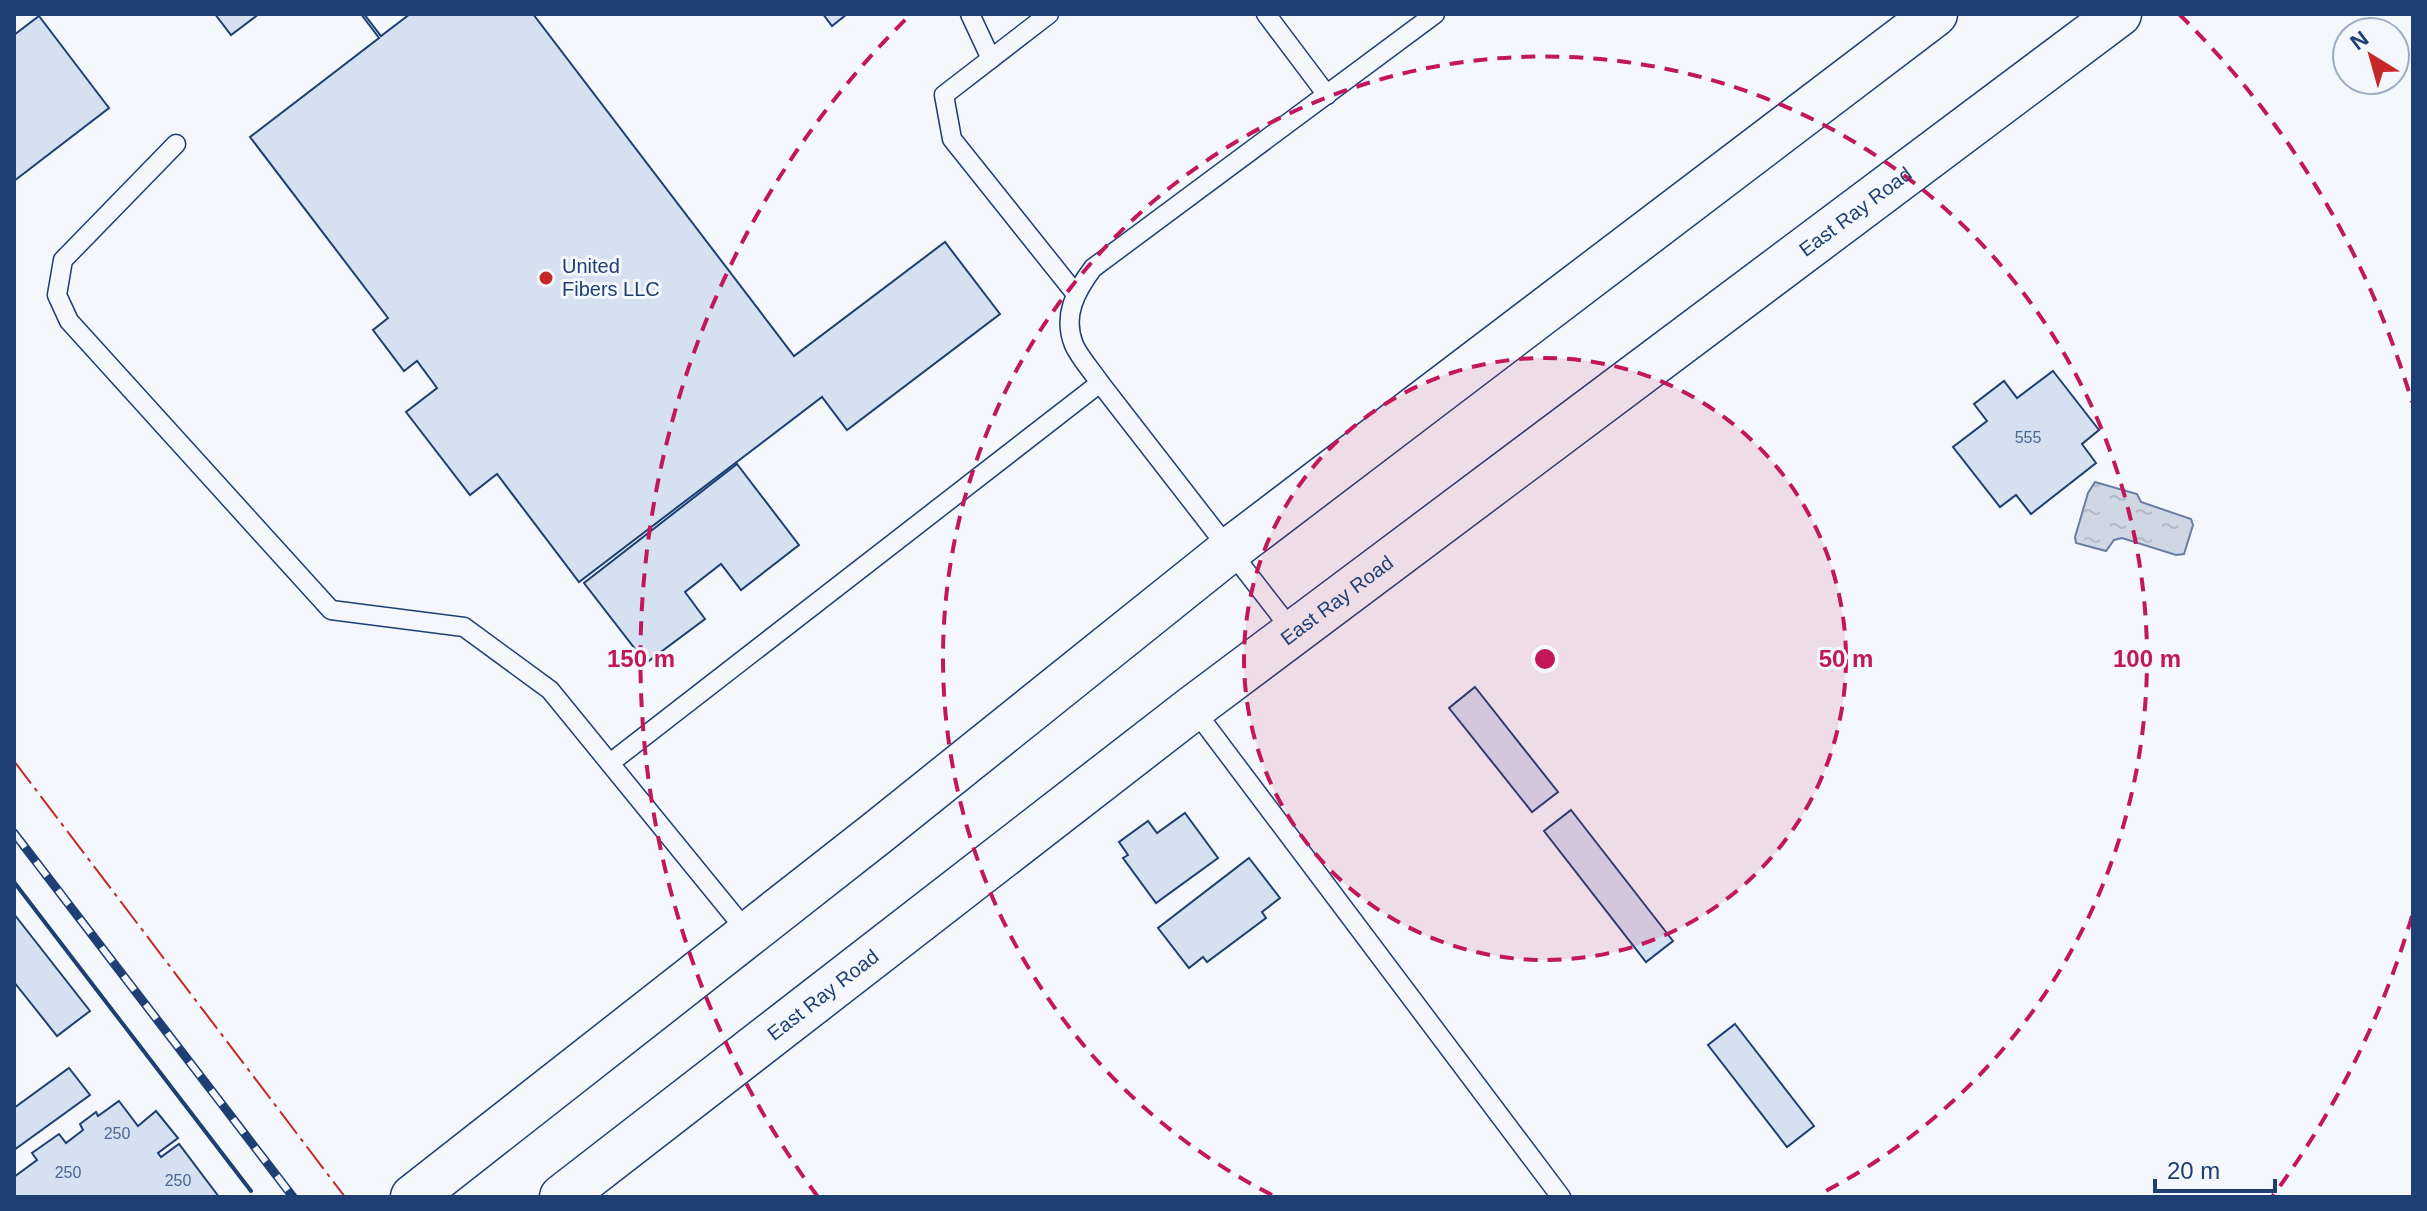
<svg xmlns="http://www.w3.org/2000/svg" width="2427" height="1211" font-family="Arial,sans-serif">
<defs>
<pattern id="water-ripples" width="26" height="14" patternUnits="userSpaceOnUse" patternTransform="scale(2)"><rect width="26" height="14" fill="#cfd7e4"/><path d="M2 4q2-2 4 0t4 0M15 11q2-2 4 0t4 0" fill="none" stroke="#b1bac7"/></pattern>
</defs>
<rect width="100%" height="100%" fill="#f4f7fb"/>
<path fill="url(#water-ripples)" stroke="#687fa3" stroke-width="2" d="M 2095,482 L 2137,494 L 2141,502 L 2191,519 L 2193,525 L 2184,554 L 2176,555 L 2122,538 L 2114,540 L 2106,551 L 2076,543 L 2075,537 L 2088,493 Z"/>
<g fill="#d5e0f0" stroke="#1d3f73" stroke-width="2">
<path d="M 215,14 L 259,14 L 231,35 Z"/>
<path d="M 361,14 L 364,14 L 381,36 L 410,14 L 533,14 L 794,356 L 945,242 L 1000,314 L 847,430 L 822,397 L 579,582 L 497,474 L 470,495 L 406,412 L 437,388 L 417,361 L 404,371 L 373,330 L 388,318 L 250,137 L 379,38 Z"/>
<path d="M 823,14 L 847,14 L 832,26 Z"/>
<path d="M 39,16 L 109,108 L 14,181 L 14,35 Z"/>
<path d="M 2053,371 L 2099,430 L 2082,444 L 2096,463 L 2031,514 L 2016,495 L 2000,507 L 1953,447 L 1987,421 L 1974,404 L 2004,381 L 2017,398 Z"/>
<path d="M 737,464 L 799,545 L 741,590 L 721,564 L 685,592 L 705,619 L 646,663 L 584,583 Z"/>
<path d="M 1475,687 L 1558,792 L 1532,812 L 1449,708 Z"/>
<path d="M 1571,810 L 1673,941 L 1646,962 L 1544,831 Z"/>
<path d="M 1185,813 L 1218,858 L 1156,903 L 1123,858 L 1128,855 L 1119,842 L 1148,821 L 1157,833 Z"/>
<path d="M 1249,858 L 1280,898 L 1262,912 L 1266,918 L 1207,962 L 1203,957 L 1189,968 L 1158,928 Z"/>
<path d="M 14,914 L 90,1011 L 57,1036 L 14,982 Z"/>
<path d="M 1735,1024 L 1814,1126 L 1787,1147 L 1708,1045 Z"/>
<path d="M 69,1068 L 90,1095 L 14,1150 L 14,1108 Z"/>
<path d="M 119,1101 L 138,1126 L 156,1111 L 178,1138 L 158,1153 L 161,1157 L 179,1144 L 219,1197 L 14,1197 L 14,1177 L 37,1160 L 32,1153 L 59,1134 L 66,1143 L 83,1130 L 80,1124 L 96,1112 L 98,1116 Z"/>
</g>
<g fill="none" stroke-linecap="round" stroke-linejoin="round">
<defs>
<g id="service">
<path d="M 970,14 L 991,59"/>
<path d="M 1049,14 L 944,95 L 952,139 L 1075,293"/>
<path d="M 1266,14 L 1327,95"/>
<path d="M 176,144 L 63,260 L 57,295 L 69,321 L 331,610 L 464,627 L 550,690 L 749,934"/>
<path d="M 1100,383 C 1092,371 1080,358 1074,345 C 1062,315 1076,291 1093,268 L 1435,14"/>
<path d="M 1193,708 L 1561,1197"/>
<path d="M 610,763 L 1100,383 L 1294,633"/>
</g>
<g id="primary">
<path d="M 413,1197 L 877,833 L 1231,549 L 1935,14"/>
<path id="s1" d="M 562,1197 L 1193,708 L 2119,14"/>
</g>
</defs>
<use href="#service" stroke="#1d3f73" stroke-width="21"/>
<use href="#primary" stroke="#1d3f73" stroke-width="47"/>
<use href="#service" stroke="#f4f7fb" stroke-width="18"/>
<use href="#primary" stroke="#f4f7fb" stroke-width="44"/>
<defs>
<path id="rail" d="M 14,833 L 293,1197"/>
</defs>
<use href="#rail" stroke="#1d3f73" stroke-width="9"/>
<use href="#rail" stroke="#f4f7fb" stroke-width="6" stroke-dasharray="18" stroke-linecap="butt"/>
<path stroke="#1d3f73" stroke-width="4" d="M 14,882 L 251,1191"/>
<path stroke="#c62828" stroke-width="2" stroke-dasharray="28 6 4 6" stroke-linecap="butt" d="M 14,761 L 345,1197"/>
</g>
<circle cx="1545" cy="659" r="301" fill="#c2185b" fill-opacity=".12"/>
<g fill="none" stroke="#c2185b" stroke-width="4" stroke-dasharray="14 10">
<circle cx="1545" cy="659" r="301"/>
<path d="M1272 1195A602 602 0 1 1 1818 1195"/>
<path d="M2412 916A904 904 0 0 1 2272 1197M818 1197A904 904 0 0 1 911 14M2179 14A904 904 0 0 1 2412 402"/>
</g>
<circle fill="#c62828" stroke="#f4f7fb" stroke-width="3" cx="546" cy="278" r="8"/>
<g text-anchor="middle" stroke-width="6" stroke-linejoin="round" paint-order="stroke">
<g font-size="16" fill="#4b6792">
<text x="2028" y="443">555</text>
<text x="117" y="1139">250</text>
<text x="68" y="1178">250</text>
<text x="178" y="1186">250</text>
</g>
<g font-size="20" fill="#1d3f73" stroke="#f4f7fb">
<text dy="7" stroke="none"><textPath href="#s1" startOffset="1626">East Ray Road</textPath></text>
<text dy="7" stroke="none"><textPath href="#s1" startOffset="978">East Ray Road</textPath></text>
<text dy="7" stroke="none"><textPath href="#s1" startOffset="330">East Ray Road</textPath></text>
</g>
<g font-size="20" fill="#1d3f73" stroke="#f4f7fb" text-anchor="start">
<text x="562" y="273">United<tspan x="562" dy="23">Fibers LLC</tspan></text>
</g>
</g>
<circle cx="1545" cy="659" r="12" fill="#c2185b" stroke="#f4f7fb" stroke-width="4"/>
<g font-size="24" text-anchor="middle" font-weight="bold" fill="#c2185b" stroke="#f4f7fb" stroke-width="6" stroke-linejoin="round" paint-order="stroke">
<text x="1846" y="667">50 m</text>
<text x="2147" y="667">100 m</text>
<text x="641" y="667">150 m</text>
</g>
<rect width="2427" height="1211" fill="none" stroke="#1d3f73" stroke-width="32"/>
<g transform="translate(2371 56) rotate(323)"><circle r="38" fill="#f4f7fb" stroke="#9eadc5" stroke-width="2"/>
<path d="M0-6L14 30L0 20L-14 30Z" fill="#c62828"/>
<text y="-12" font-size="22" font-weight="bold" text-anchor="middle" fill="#1d3f73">N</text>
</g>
<path d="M2155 1179v12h120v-12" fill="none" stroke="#1d3f73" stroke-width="4"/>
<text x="2167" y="1179" font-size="24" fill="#1d3f73" stroke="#f4f7fb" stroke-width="6" paint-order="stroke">20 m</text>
</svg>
